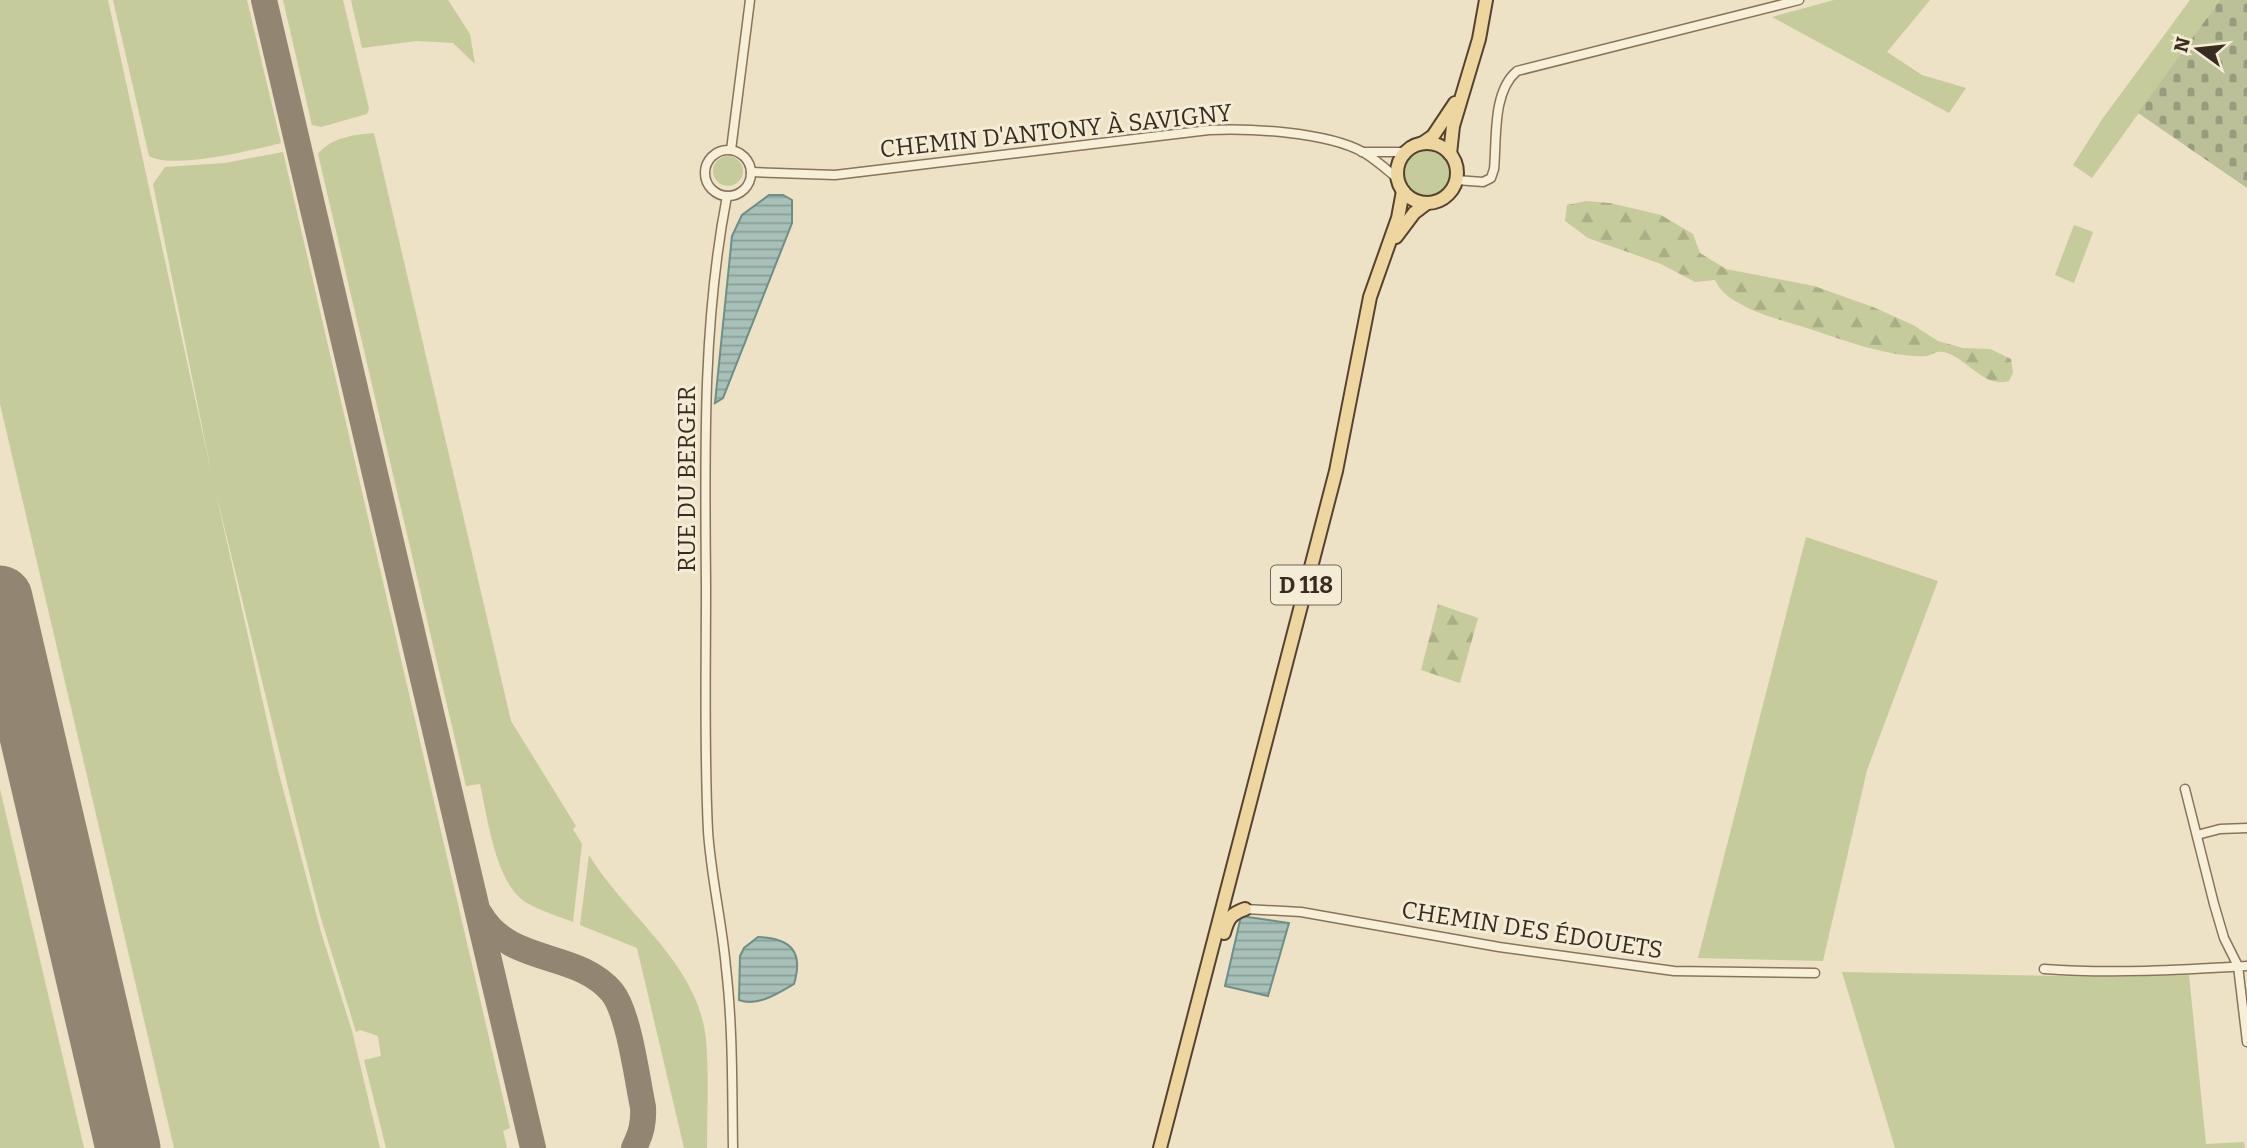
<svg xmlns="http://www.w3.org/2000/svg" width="2247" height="1148" font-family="Bitter,serif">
<defs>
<pattern id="forest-firs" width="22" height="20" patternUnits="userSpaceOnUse" patternTransform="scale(1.75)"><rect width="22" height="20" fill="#c5cb9a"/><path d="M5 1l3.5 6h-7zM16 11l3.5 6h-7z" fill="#aaae84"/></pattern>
<pattern id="cemetery-stones" width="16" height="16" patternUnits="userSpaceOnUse" patternTransform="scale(1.75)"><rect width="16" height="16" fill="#bbc099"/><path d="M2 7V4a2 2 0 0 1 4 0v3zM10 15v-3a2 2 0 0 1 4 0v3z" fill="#999c7c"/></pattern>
<pattern id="water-rules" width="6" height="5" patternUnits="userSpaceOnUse" patternTransform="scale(1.75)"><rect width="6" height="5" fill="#a7c1b9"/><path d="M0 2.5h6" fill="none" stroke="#899d96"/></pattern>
</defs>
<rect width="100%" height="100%" fill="#ede1c6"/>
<g fill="#c5cb9a">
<path d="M 0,0 L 108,0 L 212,476 L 153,184 L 165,167 L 225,163 L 283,152 L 510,1128 L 503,1131 L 507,1148 L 386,1148 L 364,1060 L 381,1056 L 378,1036 L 360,1030 L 356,1032 L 320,915 L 299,832 L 215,489 L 279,774 L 321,932 L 352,1031 L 380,1148 L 174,1148 L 0,404 Z"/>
<path d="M 113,0 L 247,0 L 281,143 C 254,150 172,170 149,156 Z"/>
<path d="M 283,0 L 343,0 L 369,109 L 367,114 L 321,127 L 312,125 Z"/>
<path d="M 351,0 L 448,0 L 470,34 L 475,64 L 453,43 L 417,41 L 362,48 Z"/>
<path d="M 1834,0 L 1930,0 L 1887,52 L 1922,75 L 1966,88 L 1949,113 L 1772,17 Z"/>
<path d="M 2190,0 L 2220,0 L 2092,178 L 2073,165 L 2103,118 Z"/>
<path d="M 374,133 L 511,721 L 576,826 L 573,829 L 582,844 L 573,922 C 558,916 541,911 527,903 C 495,884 488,818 480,784 L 466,786 L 318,154 C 332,137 353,135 374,133 Z"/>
<circle cx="1427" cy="173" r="23"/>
<circle cx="728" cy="171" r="15"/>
<path d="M 2074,225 L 2093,232 L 2074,283 L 2055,275 Z"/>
<path d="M 1806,537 L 1938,581 L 1867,770 L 1823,961 L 1698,958 Z"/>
<path d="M 0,789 L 84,1148 L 0,1148 Z"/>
<path d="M 589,855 C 626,916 699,964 706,1040 C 709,1075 707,1112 707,1148 L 684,1148 L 637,948 L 580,925 Z"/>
<path d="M 1842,972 L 2110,977 L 2189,975 L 2206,1144 L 2244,1142 L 2245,1148 L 1895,1148 Z"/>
</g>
<g fill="url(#forest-firs)">
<path d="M 1586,201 L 1610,203 L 1661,215 L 1693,234 L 1700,253 L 1726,269 L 1814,286 L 1873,307 L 1913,325 L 1938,341 L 1963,348 L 1990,349 L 2011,359 L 2013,373 L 2009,381 C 1981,390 1962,349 1937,352 C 1934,353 1931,355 1927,356 C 1890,359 1833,336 1797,325 C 1777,319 1755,313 1737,302 C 1726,296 1720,290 1715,280 L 1695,282 L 1661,264 L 1588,238 L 1565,221 L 1567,205 Z"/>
<path d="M 1438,604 L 1478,618 L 1460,683 L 1421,670 Z"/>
</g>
<path fill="url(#cemetery-stones)" d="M 2220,0 L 2247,0 L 2247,188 L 2138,113 Z"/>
<g fill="url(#water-rules)" stroke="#6e8f87" stroke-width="2">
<path d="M 769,195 L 783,195 L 792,200 L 792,223 L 723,398 L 715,403 L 732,236 L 742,215 Z"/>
<path d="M 1241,916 L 1289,923 L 1268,996 L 1225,986 Z"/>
<path d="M 758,937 C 790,938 804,951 794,984 C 777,994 757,1007 739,1000 L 740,956 L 744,948 Z"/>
</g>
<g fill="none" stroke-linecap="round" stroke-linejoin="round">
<g stroke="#928673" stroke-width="26">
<path d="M 264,0 L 533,1148"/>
<path d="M 480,914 C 510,966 577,950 612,992 C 629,1013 637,1079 643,1107 C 644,1123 641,1134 634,1148"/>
</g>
<path stroke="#928673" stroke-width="65" d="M 0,598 L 128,1148"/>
<defs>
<g id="minor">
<path d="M 731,150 L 750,0"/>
<circle cx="728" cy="173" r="23"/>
<path d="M 1362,152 L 1406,152"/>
<path d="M 751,172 L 835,175 L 1209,130 C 1251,128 1326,132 1363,152 C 1375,159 1386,169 1397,178"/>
<path d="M 1456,180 L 1483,182 L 1491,178 L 1494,169 C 1497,139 1492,92 1517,71 L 1799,0"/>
<path d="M 727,196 C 702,324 705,456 706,587 C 706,668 704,750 708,831 C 711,877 722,922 726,968 C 733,1028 732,1088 733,1148"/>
<path d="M 2185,789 L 2214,904 L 2224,938 L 2238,966 L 2247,1042"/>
<path d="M 2197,835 L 2220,829 L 2247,828"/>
<path d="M 1245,909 L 1301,912 L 1499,947 L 1674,971 L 1815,973"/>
<path d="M 2044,969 C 2111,974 2180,970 2247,966"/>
</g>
<g id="primary">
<path d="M 1423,143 L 1433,136 L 1455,103"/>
<circle cx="1427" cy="173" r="30"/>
<path d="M 1450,154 L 1453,126 L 1479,39 L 1486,0"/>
<path d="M 1396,237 L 1414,213 L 1427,203"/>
<path d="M 1224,933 C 1228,918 1231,914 1245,909"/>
<path d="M 1160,1148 L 1336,471 L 1370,297 L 1398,218 L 1403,191"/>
</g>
</defs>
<use href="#minor" stroke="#88745c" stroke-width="11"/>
<use href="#primary" stroke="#564230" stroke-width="16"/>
<use href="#minor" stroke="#f8efd9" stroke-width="8"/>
<use href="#primary" stroke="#eed6a0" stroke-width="12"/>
</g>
<g text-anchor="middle" stroke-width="6" stroke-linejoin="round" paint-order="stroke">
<rect fill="#f4ecd5" stroke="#706656" stroke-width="2" x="1271" y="565.5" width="70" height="39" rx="5"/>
<g font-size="23" font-weight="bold" fill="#382c20">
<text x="1306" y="593">D 118</text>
</g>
<g font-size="24" fill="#382c20" stroke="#f4ecd5">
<text transform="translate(1056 131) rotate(-6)" y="8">CHEMIN D'ANTONY À SAVIGNY</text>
<text transform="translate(687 479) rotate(-90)" y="8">RUE DU BERGER</text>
<text transform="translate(1532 930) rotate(9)" y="8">CHEMIN DES ÉDOUETS</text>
</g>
</g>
<g transform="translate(2198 49) rotate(285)" stroke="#f4ecd5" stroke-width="5" paint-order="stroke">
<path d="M0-5L12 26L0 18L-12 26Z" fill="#382c20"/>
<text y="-10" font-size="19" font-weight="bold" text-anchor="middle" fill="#382c20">N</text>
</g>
</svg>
